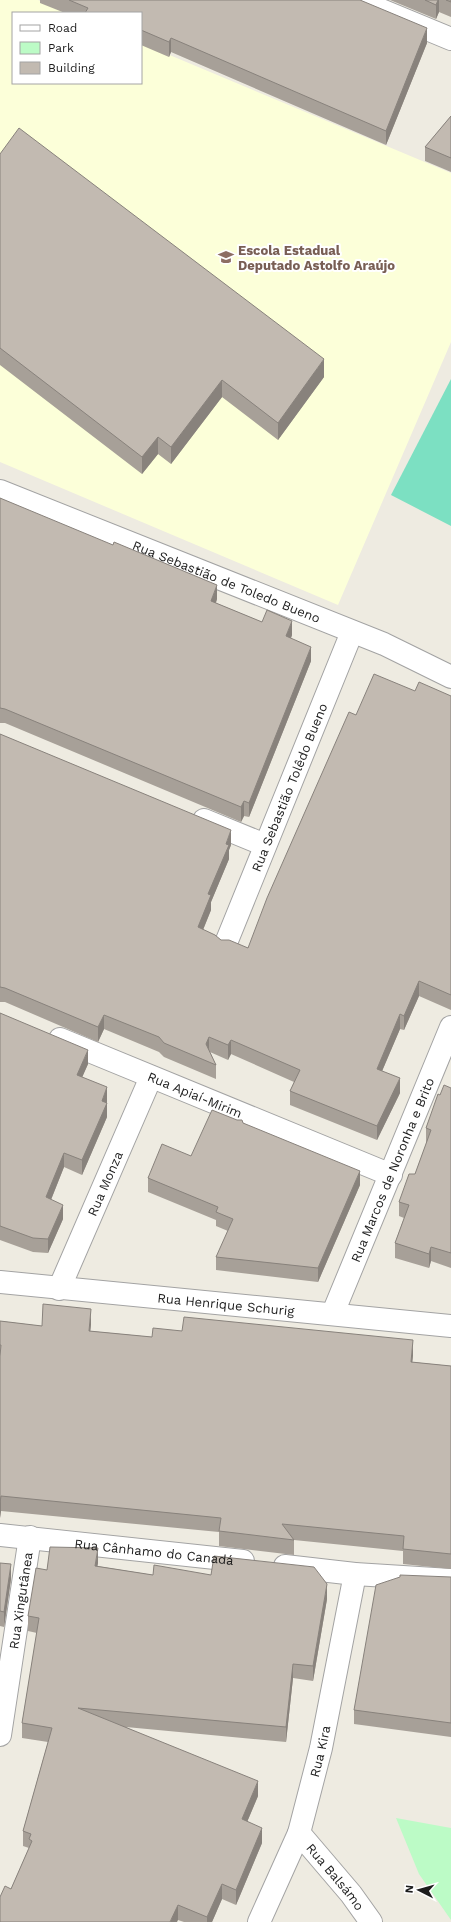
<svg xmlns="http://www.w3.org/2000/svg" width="451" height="1922" font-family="'Work Sans',sans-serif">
<rect width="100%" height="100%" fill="#eeebe1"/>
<path fill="#fcffd9" d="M 0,0 L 38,0 L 69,13 L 13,13 L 13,83 L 141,83 L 141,43 L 451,173 L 451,342 L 338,605 L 0,462 Z"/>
<path fill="#bcfbc6" d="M 396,1818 L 451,1828 L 451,1920 L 419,1874 Z"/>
<path fill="#7ce0c2" d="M 451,379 L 451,526 L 391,495 Z"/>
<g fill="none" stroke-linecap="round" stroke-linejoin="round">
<defs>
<g id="street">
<path d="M 357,0 L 451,39"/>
<path id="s1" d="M 0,491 L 384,644 L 451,677"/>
<path d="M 204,820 L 265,845"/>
<path id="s2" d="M 226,943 L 352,632"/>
<path id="s3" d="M 60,1039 L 391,1175"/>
<path id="s4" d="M 0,1282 L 451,1326"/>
<path id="s5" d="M 59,1289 L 151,1077"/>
<path id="s6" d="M 333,1313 L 451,1027"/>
<path id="s7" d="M 0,1535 L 243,1561"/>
<path d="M 285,1566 L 355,1574 L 451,1580"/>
<path id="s8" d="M 0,1735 L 30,1537"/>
<path id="s9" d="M 299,1833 L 351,1894 L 371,1922"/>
<path id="s10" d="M 259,1922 L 299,1833 L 321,1748 L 355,1574"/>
</g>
</defs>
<use href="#street" stroke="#a3a3a3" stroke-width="24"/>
<use href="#street" stroke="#fff" stroke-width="22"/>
</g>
<g fill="#a7a098">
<path d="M 40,0 L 360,0 L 427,43 L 386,145 L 171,52 L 169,57 L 141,45 L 141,13 L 65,13 L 40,3 Z"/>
<path d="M 390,0 L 451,0 L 451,17 L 439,12 L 436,19 Z"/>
<path d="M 451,116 L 451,172 L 425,161 L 425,147 Z"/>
<path d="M 0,154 L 324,377 L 278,440 L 222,397 L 171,464 L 158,454 L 142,474 L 0,365 Z"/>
<path d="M 0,498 L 217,599 L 216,603 L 292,635 L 291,638 L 311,661 L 249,817 L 244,816 L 241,822 L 5,723 L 0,723 Z"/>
<path d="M 415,691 L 451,696 L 451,1010 L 419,996 L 404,1030 L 400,1029 L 382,1071 L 400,1093 L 377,1140 L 290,1105 L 290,1091 L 294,1082 L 231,1054 L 228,1060 L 210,1052 L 216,1065 L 216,1079 L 164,1057 L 159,1052 L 104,1029 L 98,1042 L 5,1002 L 0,1002 L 0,734 L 231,845 L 229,850 L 229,859 L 211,902 L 211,910 L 203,930 L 221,940 L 248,948 L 356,715 Z"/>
<path d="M 0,1013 L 88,1064 L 82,1077 L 107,1102 L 107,1117 L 82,1175 L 64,1167 L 51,1200 L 63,1219 L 48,1253 L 33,1252 L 0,1240 Z"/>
<path d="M 451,1088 L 451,1268 L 431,1261 L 429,1268 L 395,1258 L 395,1243 L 404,1218 L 399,1216 L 399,1202 L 415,1174 L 427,1142 L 426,1142 L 426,1128 L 440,1095 Z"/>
<path d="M 243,1123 L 360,1185 L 318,1282 L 216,1270 L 216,1257 L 228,1231 L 216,1226 L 216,1220 L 148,1192 L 148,1178 L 191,1156 Z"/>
<path d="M 0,1321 L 42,1326 L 91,1324 L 90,1331 L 152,1337 L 413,1355 L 412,1362 L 451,1366 L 451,1569 L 403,1564 L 403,1551 L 294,1540 L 294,1555 L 219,1546 L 219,1532 L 1,1511 L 0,1518 Z"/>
<path d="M 0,1563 L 11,1579 L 4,1627 L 0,1626 Z"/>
<path d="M 98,1563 L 97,1566 L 153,1575 L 327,1599 L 313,1681 L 293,1678 L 286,1742 L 126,1727 L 258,1796 L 247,1822 L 262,1843 L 236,1905 L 222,1899 L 212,1922 L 184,1922 L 178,1920 L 11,1889 L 29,1848 L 23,1846 L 23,1831 L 48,1742 L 22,1738 L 22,1723 L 37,1633 L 28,1631 L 28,1616 L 47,1570 Z"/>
<path d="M 451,1577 L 451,1737 L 354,1724 L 354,1710 Z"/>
</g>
<g fill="#88827c">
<path d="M 438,0 L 439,0 L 439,12 L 436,19 L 436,5 Z"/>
<path d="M 427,28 L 427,43 L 386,145 L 386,131 Z"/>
<path d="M 171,38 L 171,52 L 169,57 L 169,42 Z"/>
<path d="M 324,359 L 324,377 L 278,440 L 278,423 Z"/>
<path d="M 222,380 L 222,397 L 171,464 L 171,447 Z"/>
<path d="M 158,437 L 158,454 L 142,474 L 142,457 Z"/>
<path d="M 217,585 L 217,599 L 211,615 L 211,601 Z"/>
<path d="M 292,621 L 292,635 L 286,651 L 286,636 Z"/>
<path d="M 311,647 L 311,661 L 249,817 L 249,803 Z"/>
<path d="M 244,801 L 244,816 L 241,822 L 241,807 Z"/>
<path d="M 231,830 L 231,845 L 229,850 L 229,859 L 211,902 L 211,910 L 198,942 L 198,927 L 208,894 L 226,844 Z"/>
<path d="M 419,981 L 419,996 L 404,1030 L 404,1016 Z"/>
<path d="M 400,1014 L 400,1029 L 377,1083 L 377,1069 Z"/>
<path d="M 104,1015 L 104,1029 L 98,1042 L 98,1027 Z"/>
<path d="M 209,1037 L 209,1052 L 206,1044 Z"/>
<path d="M 231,1040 L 231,1054 L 228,1060 L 228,1045 Z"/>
<path d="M 88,1050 L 88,1064 L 77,1089 L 77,1075 Z"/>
<path d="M 400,1078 L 400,1093 L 377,1140 L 377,1126 Z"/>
<path d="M 107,1087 L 107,1102 L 102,1115 L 102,1101 Z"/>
<path d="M 107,1103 L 107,1117 L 82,1175 L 82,1160 Z"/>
<path d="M 64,1153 L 64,1167 L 46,1212 L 46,1197 Z"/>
<path d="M 360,1171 L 360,1185 L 318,1282 L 318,1268 Z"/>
<path d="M 63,1205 L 63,1219 L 48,1253 L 48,1239 Z"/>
<path d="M 431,1247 L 431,1261 L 429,1268 L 429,1254 Z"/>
<path d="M 91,1309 L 91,1324 L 89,1346 L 89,1331 Z"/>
<path d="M 413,1340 L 413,1355 L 411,1377 L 411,1362 Z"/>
<path d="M 1,1496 L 1,1511 L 0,1518 L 0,1503 Z"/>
<path d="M 98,1548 L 98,1563 L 95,1581 L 95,1566 Z"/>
<path d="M 11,1564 L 11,1579 L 4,1627 L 4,1612 Z"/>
<path d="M 327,1584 L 327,1599 L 313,1681 L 313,1666 Z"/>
<path d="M 293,1664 L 293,1678 L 286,1742 L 286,1727 Z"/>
<path d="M 258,1781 L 258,1796 L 242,1834 L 242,1819 Z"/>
<path d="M 262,1828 L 262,1843 L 236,1905 L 236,1890 Z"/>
<path d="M 222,1884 L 222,1899 L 212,1922 L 207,1922 L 207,1917 Z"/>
<path d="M 178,1905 L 178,1920 L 177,1922 L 170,1922 Z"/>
</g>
<g fill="#c2bab1" stroke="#88827c">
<path d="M 69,0 L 360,0 L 427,28 L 386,131 L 171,38 L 169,42 L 141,30 L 141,13 L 85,13 L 88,8 Z"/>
<path d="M 425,0 L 438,0 L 436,5 Z"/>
<path d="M 446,0 L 451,0 L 451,2 Z"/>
<path d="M 451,116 L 451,158 L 425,147 Z"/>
<path d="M 19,128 L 324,359 L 278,423 L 222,380 L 171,447 L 158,437 L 142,457 L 0,348 L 0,154 Z"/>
<path d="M 0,498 L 113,545 L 114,542 L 217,585 L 211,601 L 262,622 L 267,610 L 292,621 L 286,636 L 311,647 L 249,803 L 244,801 L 241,807 L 5,709 L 0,708 Z"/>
<path d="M 374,674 L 415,691 L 419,682 L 451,696 L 451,995 L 419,981 L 404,1016 L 400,1014 L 377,1069 L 400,1078 L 377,1126 L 290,1091 L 300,1070 L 231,1040 L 228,1045 L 209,1037 L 206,1044 L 216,1065 L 164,1043 L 159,1037 L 104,1015 L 98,1027 L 5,988 L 0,987 L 0,734 L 231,830 L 226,844 L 229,845 L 208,894 L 211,895 L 198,927 L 215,935 L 221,940 L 229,940 L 248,948 L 267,898 L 349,712 L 356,715 Z"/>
<path d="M 0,1013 L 88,1050 L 77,1075 L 107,1087 L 102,1101 L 107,1103 L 82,1160 L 64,1153 L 46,1197 L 63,1205 L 48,1239 L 33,1238 L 0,1226 Z"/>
<path d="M 444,1085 L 451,1088 L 451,1253 L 431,1247 L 429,1254 L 395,1243 L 409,1205 L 399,1202 L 409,1174 L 415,1174 L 431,1130 L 426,1128 L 438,1094 L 440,1095 Z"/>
<path d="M 212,1110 L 237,1120 L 242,1120 L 243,1123 L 360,1171 L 318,1268 L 216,1257 L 233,1219 L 216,1212 L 218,1207 L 148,1178 L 162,1144 L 191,1156 Z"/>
<path d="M 43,1304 L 91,1309 L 89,1331 L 152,1337 L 153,1328 L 182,1331 L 184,1317 L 413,1340 L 411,1362 L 451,1366 L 451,1554 L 403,1549 L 404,1536 L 282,1524 L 294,1540 L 219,1531 L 221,1518 L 1,1496 L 0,1503 L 0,1356 L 1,1345 L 0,1345 L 0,1321 L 42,1326 Z"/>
<path d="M 50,1547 L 98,1548 L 95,1566 L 153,1575 L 154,1565 L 211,1575 L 214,1556 L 314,1567 L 327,1584 L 313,1666 L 293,1664 L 286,1727 L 78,1708 L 258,1781 L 242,1819 L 262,1828 L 236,1890 L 222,1884 L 207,1917 L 178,1905 L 170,1922 L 0,1922 L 0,1897 L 5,1886 L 11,1889 L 32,1841 L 29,1839 L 31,1834 L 23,1831 L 52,1728 L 22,1723 L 39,1618 L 28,1616 L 36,1568 L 47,1570 Z"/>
<path d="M 0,1563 L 11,1564 L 4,1612 L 0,1611 Z"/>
<path d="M 400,1575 L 451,1577 L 451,1723 L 354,1710 L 376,1585 L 400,1577 Z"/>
</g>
<defs>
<symbol id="school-bare" viewBox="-9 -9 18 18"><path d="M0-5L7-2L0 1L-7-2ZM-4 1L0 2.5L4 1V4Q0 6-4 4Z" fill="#8d6e63" stroke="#fff" stroke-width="2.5" paint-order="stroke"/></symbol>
</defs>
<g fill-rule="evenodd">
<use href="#school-bare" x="215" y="246" width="22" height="22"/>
</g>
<g text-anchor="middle" stroke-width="4" stroke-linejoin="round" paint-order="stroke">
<g font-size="13" font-weight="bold" fill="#785e54" stroke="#fff" text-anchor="start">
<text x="238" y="255">Escola Estadual<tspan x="238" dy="15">Deputado Astolfo Araújo</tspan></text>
</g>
<g font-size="13" fill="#1c1c1c" stroke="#fff">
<text dy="5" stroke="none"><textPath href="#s1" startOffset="244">Rua Sebastião de Toledo Bueno</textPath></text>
<text dy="5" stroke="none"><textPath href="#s2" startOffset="168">Rua Sebastião Tolêdo Bueno</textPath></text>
<text dy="5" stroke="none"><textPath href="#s3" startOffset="146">Rua Apiaí-Mirim</textPath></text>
<text dy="5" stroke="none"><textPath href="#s6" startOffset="155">Rua Marcos de Noronha e Brito</textPath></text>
<text dy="5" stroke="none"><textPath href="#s5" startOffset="115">Rua Monza</textPath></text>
<text dy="5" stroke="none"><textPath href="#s4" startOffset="227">Rua Henrique Schurig</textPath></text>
<text dy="5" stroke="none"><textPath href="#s7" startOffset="155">Rua Cânhamo do Canadá</textPath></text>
<text dy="5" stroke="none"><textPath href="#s8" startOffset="136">Rua Xingutânea</textPath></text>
<text dy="5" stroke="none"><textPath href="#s10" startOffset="182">Rua Kira</textPath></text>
<text dy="5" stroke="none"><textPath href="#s9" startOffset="57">Rua Balsámo</textPath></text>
</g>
</g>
<rect x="12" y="12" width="130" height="72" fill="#ffffff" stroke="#a4a4a4"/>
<rect x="20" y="25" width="20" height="6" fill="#ffffff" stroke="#a4a4a4"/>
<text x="48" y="32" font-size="12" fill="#1c1c1c">Road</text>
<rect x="20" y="42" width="20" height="12" fill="#bcfbc6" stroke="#a4a4a4"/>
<text x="48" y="52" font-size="12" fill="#1c1c1c">Park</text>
<rect x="20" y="62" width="20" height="12" fill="#c2bab1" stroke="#a4a4a4"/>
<text x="48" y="72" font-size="12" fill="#1c1c1c">Building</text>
<g transform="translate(419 1890) rotate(276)" stroke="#ffffff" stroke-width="3" paint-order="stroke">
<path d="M0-3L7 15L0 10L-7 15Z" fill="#1c1c1c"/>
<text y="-6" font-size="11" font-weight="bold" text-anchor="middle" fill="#1c1c1c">N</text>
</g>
</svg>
